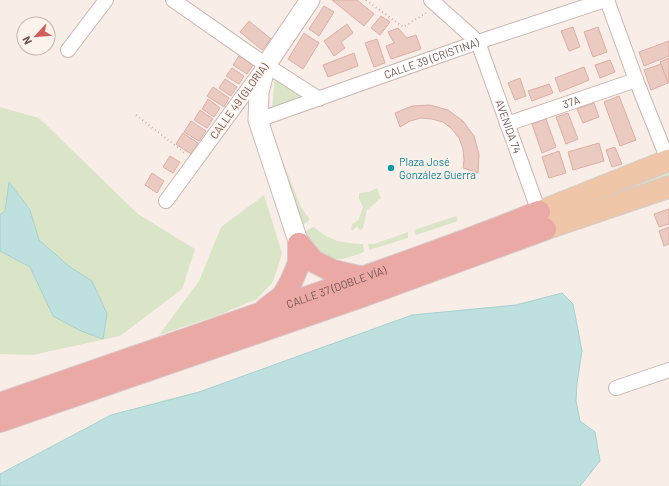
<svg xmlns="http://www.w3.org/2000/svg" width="669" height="486" font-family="Barlow,sans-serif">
<rect width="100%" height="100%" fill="#f9eee7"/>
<g fill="#dae5c7">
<path d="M 275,76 L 307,96 L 272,109 Z"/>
<path d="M 0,107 L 39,118 L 138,214 L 195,249 L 182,289 L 120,336 L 33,355 L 0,354 L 0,251 L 30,267 L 53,316 L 81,331 L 103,339 L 92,281 L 70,267 L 39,240 L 30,210 L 9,183 L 5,211 L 0,215 Z"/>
<path d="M 276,144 L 301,207 L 310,220 L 303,225 Z"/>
<path d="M 669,167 L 669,182 L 556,214 Z"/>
<path d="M 377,188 L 381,198 L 367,210 L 363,228 L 361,230 L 360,230 L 357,226 L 353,230 L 351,230 L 352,224 L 358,221 L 363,207 L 359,199 L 359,193 L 369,192 Z"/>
<path d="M 264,195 L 282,253 L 273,282 L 257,299 L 219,315 L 159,335 L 199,281 L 221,227 Z"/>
<path d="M 456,216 L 458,221 L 416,235 L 414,230 Z"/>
<path d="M 314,227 C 330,241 343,243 363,244 L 364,252 C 356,255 344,260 336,259 C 321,257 310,245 305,231 Z"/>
<path d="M 408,232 L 408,238 L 369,250 L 368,244 L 374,244 Z"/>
</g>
<g fill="#bee0de" stroke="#a6d1ce">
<path d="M 9,182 L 30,210 L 39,240 L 70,267 L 92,281 L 107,314 L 103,339 L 81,331 L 53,316 L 30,267 L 0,251 L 0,215 L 5,211 Z"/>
<path d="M 562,293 L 573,304 L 582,351 L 577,383 L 576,401 L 580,421 L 595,432 L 600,461 L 580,486 L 0,486 L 0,474 L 111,415 L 199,392 L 412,315 L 516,305 Z"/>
</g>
<g fill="#ebcac2" stroke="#dcaea5">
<path d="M 332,0 L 357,0 L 374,14 L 364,26 Z"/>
<path d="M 324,6 L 334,12 L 319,36 L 309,29 Z"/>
<path d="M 381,16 L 390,22 L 380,35 L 371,28 Z"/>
<path d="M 249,21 L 271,39 L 262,50 L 240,32 Z"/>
<path d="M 347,24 L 353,33 L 341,42 L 345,48 L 334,56 L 324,41 Z"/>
<path d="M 573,27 L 580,47 L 569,51 L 561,31 Z"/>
<path d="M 598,27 L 607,52 L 593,57 L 584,32 Z"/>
<path d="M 398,28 L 407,38 L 416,35 L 421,49 L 391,59 L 386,46 L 394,43 L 388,32 Z"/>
<path d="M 304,33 L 319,43 L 303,69 L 288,59 Z"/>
<path d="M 377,39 L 385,63 L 374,67 L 365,43 Z"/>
<path d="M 669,41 L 669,56 L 644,66 L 639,52 Z"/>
<path d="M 354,53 L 358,66 L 328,77 L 323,65 Z"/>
<path d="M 239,56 L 253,65 L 247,74 L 233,65 Z"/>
<path d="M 669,58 L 669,82 L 668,82 L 660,62 Z"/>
<path d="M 610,60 L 615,72 L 600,78 L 595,65 Z"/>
<path d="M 661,64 L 668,83 L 651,90 L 644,70 Z"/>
<path d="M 584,67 L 589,80 L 560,92 L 555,78 Z"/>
<path d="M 232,68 L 244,76 L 239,84 L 226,76 Z"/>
<path d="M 520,78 L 526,96 L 515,100 L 508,83 Z"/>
<path d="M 225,79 L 237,87 L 231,96 L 219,88 Z"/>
<path d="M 549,84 L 553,93 L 532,101 L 528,91 Z"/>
<path d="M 213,87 L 229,98 L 224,107 L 207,96 Z"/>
<path d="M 619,96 L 636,140 L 620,146 L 604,102 Z"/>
<path d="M 208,99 L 220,108 L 214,117 L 202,109 Z"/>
<path d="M 594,103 L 599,117 L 583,123 L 577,109 Z"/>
<path d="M 430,105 L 448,110 L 463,121 L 474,136 L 479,154 L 478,173 L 463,168 L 464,160 L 463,149 L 459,138 L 452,129 L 443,122 L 432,119 L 421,118 L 410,121 L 400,127 L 395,113 L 412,106 Z"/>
<path d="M 200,110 L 213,119 L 207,128 L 194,120 Z"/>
<path d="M 568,113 L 578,139 L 566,144 L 556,117 Z"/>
<path d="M 546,119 L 556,147 L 542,153 L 532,124 Z"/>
<path d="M 191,121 L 206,131 L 199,141 L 184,132 Z"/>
<path d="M 183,133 L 198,143 L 191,154 L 176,144 Z"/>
<path d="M 599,143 L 604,161 L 573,170 L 568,152 Z"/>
<path d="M 615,147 L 622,164 L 612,167 L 606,150 Z"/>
<path d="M 559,151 L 566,173 L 549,178 L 542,157 Z"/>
<path d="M 170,156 L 180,162 L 173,173 L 163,167 Z"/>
<path d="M 152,173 L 164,181 L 157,193 L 145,185 Z"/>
<path d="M 669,209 L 669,224 L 659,227 L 654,214 Z"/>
<path d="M 669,227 L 669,244 L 664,246 L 659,231 Z"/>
</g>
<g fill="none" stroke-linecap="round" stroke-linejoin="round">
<defs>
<g id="street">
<path d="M 173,0 L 266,65 L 319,99"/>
<path id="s1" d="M 431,0 L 478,42 L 539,212"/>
<path d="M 607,0 L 636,80 L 668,160"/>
<path d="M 68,50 L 106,0"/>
<path id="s2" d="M 258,120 L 478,42 L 605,0"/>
<path id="s3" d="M 507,124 L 636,80"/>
<path d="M 166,201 L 262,70"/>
<path d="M 616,388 L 669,370"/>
</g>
<path id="secondary" d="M 299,244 L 258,120 L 259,92 L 266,65 L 310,0"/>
<g id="primary">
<path d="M 539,212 L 669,160"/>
<path d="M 545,229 L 669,187"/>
</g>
<g id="highway">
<path d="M 299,244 L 313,261 L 333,271 L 363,278"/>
<path d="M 266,309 L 283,296 L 291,282 L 299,263 L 299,244"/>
<path id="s4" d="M 0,404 C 108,367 216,330 323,292 C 395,266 468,241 539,212"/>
<path d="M 0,421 L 362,296 L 545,229"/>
</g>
</defs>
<use href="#street" stroke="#cab5af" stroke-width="16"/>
<use href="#secondary" stroke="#ceb6b0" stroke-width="21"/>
<use href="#primary" stroke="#d4ccca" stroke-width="23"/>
<use href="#highway" stroke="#d4ccca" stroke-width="24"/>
<g stroke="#d0ada6" stroke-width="2" stroke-dasharray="1 3" stroke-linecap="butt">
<path d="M 366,0 L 403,27 L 426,13"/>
<path d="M 136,115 L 185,153"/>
</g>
<use href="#street" stroke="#fff" stroke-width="14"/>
<use href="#secondary" stroke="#fff" stroke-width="19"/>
<use href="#primary" stroke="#efc6a8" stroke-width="21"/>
<use href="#highway" stroke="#eba9a6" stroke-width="22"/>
</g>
<circle fill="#0f9aa8" stroke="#fdf3ed" stroke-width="1.5" cx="391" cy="168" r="4"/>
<g text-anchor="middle" stroke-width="3" stroke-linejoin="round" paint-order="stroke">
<g font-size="11" fill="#70544f" stroke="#fdf3ed">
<text dy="4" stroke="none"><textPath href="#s2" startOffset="184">CALLE 39 (CRISTINA)</textPath></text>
<text transform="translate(239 101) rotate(-54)" y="4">CALLE 49 (GLORIA)</text>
<text dy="4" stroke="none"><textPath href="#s3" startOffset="68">37A</textPath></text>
<text dy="4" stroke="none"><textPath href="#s1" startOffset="153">AVENIDA 74</textPath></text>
<text dy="4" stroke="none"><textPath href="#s4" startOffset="356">CALLE 37 (DOBLE VÍA)</textPath></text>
</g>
<g font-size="11" fill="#0d838f" stroke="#fdf3ed" text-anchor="start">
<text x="399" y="166">Plaza José<tspan x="399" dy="13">González Guerra</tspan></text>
</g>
</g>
<g transform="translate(36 36) rotate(244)"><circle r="19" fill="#fdf3ed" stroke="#c5b3ae"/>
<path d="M0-3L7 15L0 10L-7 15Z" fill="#d35d5c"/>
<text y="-6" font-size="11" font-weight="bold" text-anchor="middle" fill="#70544f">N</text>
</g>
</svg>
